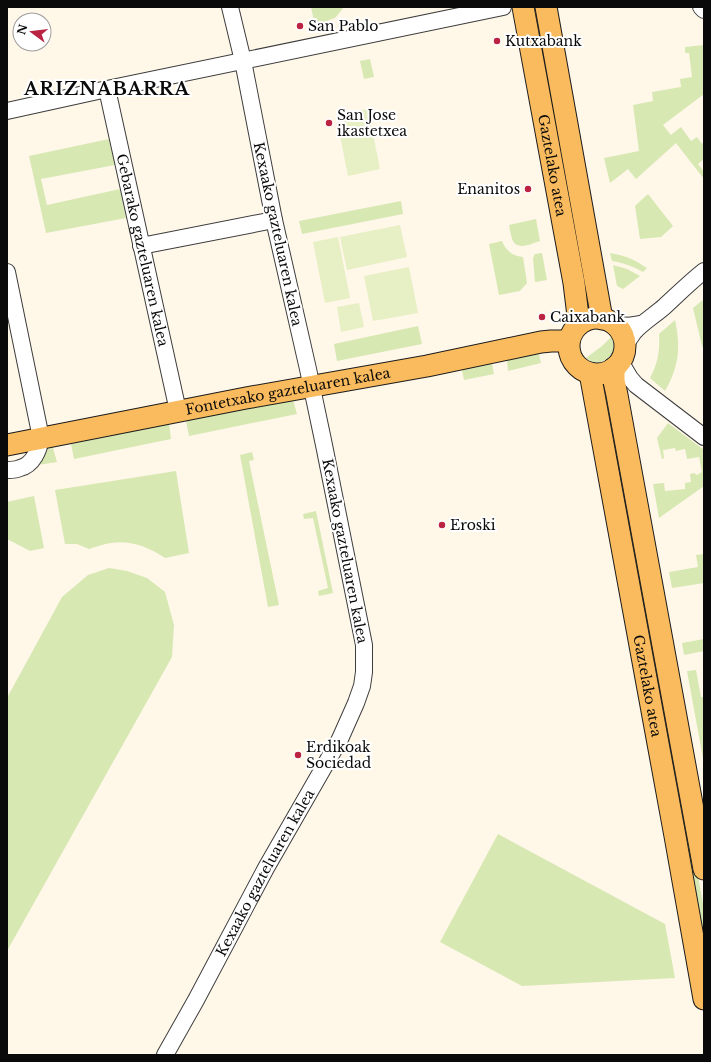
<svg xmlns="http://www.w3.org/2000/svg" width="711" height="1062" font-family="'Libre Baskerville',serif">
<rect width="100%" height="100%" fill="#fff7e8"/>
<g fill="#d7e8b3">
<path d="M 311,7 L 344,7 L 335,18 L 315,25 Z"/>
<path d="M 704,45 L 704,94 L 663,125 L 671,135 L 681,127 L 691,141 L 697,137 L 702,144 L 704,142 L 704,159 L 698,164 L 704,172 L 704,179 L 676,143 L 636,179 L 628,169 L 610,183 L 604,158 L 639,151 L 633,105 L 653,101 L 652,92 L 681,87 L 680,79 L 692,77 L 689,53 L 685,53 L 685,47 Z"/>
<path d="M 370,59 L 374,77 L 364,79 L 360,61 Z"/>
<path d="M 109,139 L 115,165 L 41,179 L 47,205 L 120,189 L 126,218 L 46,233 L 29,156 Z"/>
<path d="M 648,194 L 673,226 L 661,237 L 640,239 L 635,206 Z"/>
<path d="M 401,201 L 403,214 L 302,234 L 299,221 Z"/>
<path d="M 536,219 L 540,241 C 533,243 518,251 513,241 C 511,237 510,230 509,225 Z"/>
<path d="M 502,241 C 506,251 513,256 523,257 L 527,283 L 520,291 L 499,295 L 489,244 Z"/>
<path d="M 542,253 L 547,280 L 535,282 L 533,258 L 535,254 Z"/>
<path d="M 610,253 C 627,256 633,259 647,268 L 643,272 C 633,266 623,263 612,261 Z"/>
<path d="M 613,265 L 627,269 L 640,276 L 623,289 L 617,286 Z"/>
<path d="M 704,299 L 704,348 L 702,346 L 693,308 Z"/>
<path d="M 675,320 C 681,347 679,367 665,391 L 650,378 C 658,363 660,351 659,334 Z"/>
<path d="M 418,326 L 422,344 L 337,361 L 334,344 Z"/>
<path d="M 611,337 C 613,341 614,345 613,350 C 610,362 595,366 586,358 L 602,346 Z"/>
<path d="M 538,350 L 541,363 L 508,371 L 507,360 Z"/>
<path d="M 490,362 L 492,364 L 494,374 L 464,380 L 461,365 Z"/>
<path d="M 293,400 L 297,414 L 189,436 L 186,421 L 236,411 L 240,406 Z"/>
<path d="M 610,401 L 704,909 L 704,954 L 604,402 Z"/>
<path d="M 668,423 L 704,450 L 704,486 L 659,518 L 653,484 L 664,483 L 665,491 L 685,489 L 685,483 L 691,482 L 690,474 L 694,473 L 697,475 L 702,472 L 699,457 L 687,459 L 685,449 L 676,451 L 675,448 L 663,450 L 664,458 L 662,459 L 657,438 Z"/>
<path d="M 169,424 L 171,439 L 74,459 L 71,444 Z"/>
<path d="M 53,448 L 57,462 L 38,465 L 42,459 L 47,449 Z"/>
<path d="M 252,452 L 254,460 L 249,461 L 279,605 L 268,607 L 240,455 Z"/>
<path d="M 176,471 L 189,553 L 165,558 C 148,547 131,540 111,543 C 103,544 96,547 89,549 L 77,544 L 65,544 L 55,490 Z"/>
<path d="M 34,496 L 44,548 L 30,551 L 7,539 L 7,502 Z"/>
<path d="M 316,511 L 333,593 L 319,596 L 318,591 L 328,588 L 313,518 L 304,519 L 303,514 Z"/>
<path d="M 704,554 L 704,583 L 672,588 L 669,572 L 698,567 L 696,555 Z"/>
<path d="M 109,568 L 127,571 L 147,578 L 165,592 L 174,625 L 172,657 L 7,951 L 7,698 L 62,597 L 88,575 Z"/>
<path d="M 704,639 L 704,651 L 684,655 L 682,643 Z"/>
<path d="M 696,670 L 701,697 L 704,697 L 704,764 L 687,671 Z"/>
<path d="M 498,834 L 665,924 L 675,978 L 522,986 L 440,942 Z"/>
</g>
<g fill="#e7efc4">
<path d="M 368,109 L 380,169 L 348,176 L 336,115 Z"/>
<path d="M 400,225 L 407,257 L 347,270 L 340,237 Z"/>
<path d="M 338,237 L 350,298 L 325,303 L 313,242 Z"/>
<path d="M 409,267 L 418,313 L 373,321 L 364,276 Z"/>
<path d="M 359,303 L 364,327 L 341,332 L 337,307 Z"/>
</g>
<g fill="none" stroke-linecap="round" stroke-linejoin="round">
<defs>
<g id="minor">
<path d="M 701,7 L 704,10"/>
<path id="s1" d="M 107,89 L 178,411"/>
<path d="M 7,111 L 107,89 L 503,7"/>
<path d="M 141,246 L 274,220"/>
<path d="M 7,272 L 41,438 C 39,450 33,465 20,468 C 16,470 11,470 7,470"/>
<path d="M 614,324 L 628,326 L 641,324"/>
<path d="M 625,348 C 627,342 630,337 634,332 C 643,322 655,315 665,306 C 678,294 690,282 704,271"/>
<path d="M 620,361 L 630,378 L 636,385 L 704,437"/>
<path id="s2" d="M 165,1055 L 196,1000 L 266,868 L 340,739 L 356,703 L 362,686 L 364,672 L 364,645 L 324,445 L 308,369 L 274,220 L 243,61 L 230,7"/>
</g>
<g id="major">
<path id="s3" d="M 523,7 L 574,283 L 579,324"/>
<path d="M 546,7 L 602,319"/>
<circle cx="597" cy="346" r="28"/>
<path d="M 614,368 L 614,381 L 617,395 L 704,869"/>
<path id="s4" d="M 590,373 L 675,836 L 704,999"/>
<path id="s5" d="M 7,445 L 246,398 L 427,366 L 541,342 L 551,341 L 569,341"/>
</g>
</defs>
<use href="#minor" stroke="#3d3d3d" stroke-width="18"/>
<use href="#major" stroke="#1b1b1b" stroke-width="23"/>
<use href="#minor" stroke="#fff" stroke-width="16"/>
<use href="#major" stroke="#f9bb5d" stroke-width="21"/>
</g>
<g fill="#ba2341" stroke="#fff" stroke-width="1.5">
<circle cx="300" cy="26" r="4"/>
<circle cx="497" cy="41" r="4"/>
<circle cx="329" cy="123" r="4"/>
<circle cx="528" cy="189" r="4"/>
<circle cx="542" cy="317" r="4"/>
<circle cx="442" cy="525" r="4"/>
<circle cx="298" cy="755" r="4"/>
</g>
<g text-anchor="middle" stroke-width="4" stroke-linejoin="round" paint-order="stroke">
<g font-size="14" fill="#0a0a0a" stroke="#fff" text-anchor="start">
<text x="308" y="31">San Pablo</text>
<text x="505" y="46">Kutxabank</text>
<text x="337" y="120">San Jose<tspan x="337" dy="16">ikastetxea</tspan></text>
<text x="520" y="194" text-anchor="end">Enanitos</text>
<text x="550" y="322">Caixabank</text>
<text x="450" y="530">Eroski</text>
<text x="306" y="752">Erdikoak<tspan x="306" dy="16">Sociedad</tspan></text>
</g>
<g font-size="14" fill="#0a0a0a" stroke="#fff">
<text dy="5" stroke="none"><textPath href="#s3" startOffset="161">Gaztelako atea</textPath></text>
<text transform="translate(278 234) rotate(78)" y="5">Kexaako gazteluaren kalea</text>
<text dy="5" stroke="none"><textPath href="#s1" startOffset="165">Gebarako gazteluaren kalea</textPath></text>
<text dy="5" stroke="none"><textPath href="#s5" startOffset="286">Fontetxako gazteluaren kalea</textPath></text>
<text transform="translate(345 551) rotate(79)" y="5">Kexaako gazteluaren kalea</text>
<text dy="5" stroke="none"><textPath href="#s4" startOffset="318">Gaztelako atea</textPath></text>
<text dy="5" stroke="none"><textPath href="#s2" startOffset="208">Kexaako gazteluaren kalea</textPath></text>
</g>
<g font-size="18" font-weight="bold" letter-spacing="1" fill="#0a0a0a" stroke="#fff">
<text x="107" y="95">ARIZNABARRA</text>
</g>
</g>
<rect width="711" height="1062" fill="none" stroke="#0a0a0a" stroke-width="16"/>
<g transform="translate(32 32) rotate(285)"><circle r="19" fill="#ffffff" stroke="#9d9d9d"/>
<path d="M0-3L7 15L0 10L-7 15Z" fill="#ba2341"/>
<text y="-6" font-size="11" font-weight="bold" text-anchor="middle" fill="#0a0a0a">N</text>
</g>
</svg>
